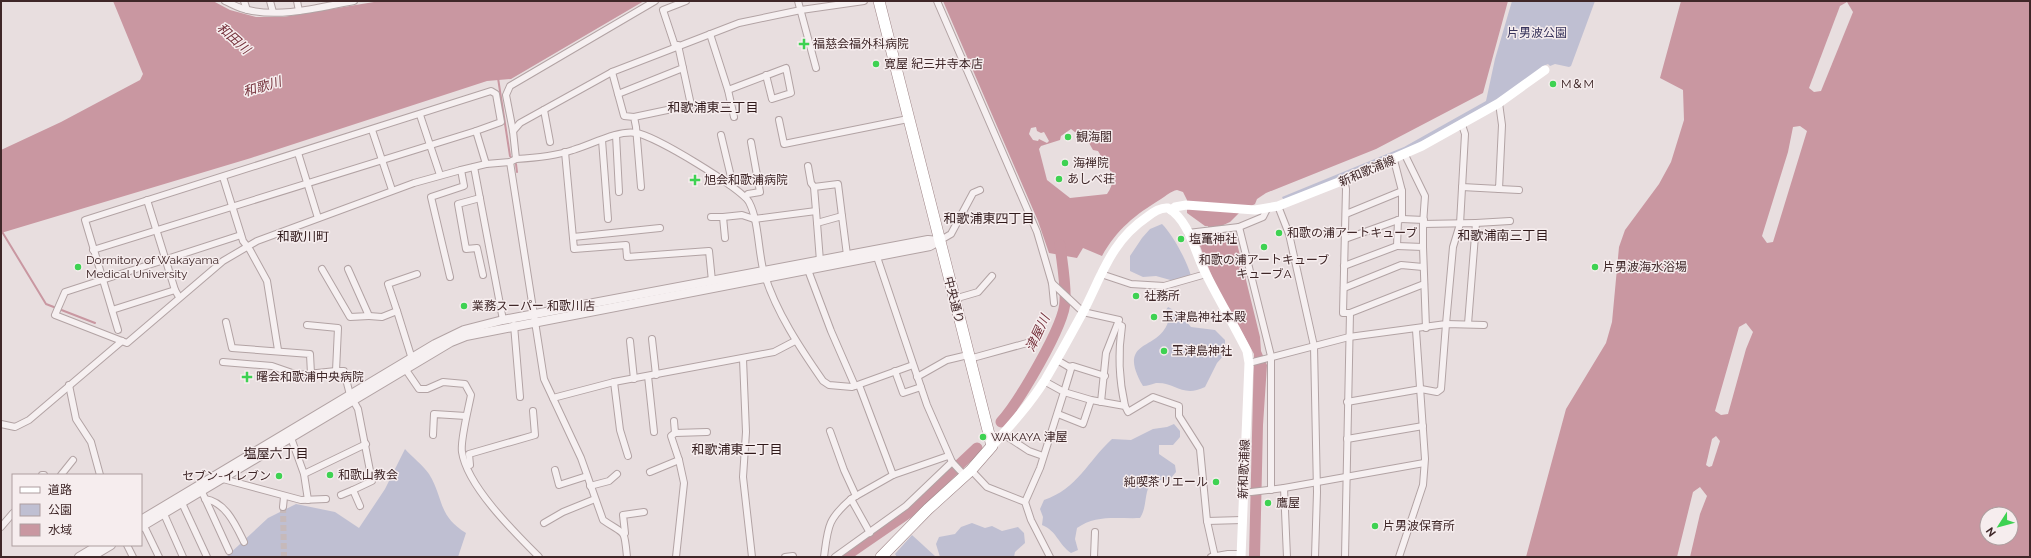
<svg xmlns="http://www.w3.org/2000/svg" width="2031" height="558" font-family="Raleway,'Noto Sans JP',sans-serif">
<rect width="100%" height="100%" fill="#e8dedf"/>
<g fill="#bfbfd2">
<path d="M 1512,1 L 1595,1 L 1571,66 L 1569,67 L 1555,64 L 1550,66 L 1548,64 L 1541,67 L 1541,69 L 1489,105 L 1420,143 L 1284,201 L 1282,197 L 1404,147 L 1486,101 L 1495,59 Z"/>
<path d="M 1162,224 C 1173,235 1187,261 1191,276 L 1174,281 L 1156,276 L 1143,277 L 1130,271 L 1130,256 L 1142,238 L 1150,229 Z"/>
<path d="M 1168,307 L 1179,313 L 1191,327 L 1215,330 L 1225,340 L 1225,354 L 1217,363 L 1205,387 C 1182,398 1176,382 1156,383 C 1152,384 1147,386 1143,386 C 1116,338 1158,352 1168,322 L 1164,313 Z"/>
<path d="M 1174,424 L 1180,431 L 1180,437 L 1173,445 L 1159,445 L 1159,454 L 1175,465 L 1176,472 L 1170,479 L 1152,481 C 1143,494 1148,505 1140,518 C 1118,519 1096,514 1077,528 L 1075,539 L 1078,550 L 1071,553 C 1058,544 1057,531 1042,525 L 1043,517 L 1040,509 L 1044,500 C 1077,489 1088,461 1112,439 L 1131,440 L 1153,429 L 1167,427 Z"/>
<path d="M 405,449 C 412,457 423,465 429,474 C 444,498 437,515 466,533 L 458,557 L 226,557 L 268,518 L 296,504 L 335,512 L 359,528 L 385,489 Z"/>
<path d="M 972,523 L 985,528 L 992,526 L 1002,531 L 1018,527 L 1024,533 L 1025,543 L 1015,552 L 1014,557 L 940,557 L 936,544 L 939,537 L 955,534 L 961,527 Z"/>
<path d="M 912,535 L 936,557 L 897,557 L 895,554 Z"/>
</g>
<g fill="#c997a1" fill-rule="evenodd">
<path d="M 113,1 L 213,1 L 230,10 L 256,17 L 283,17 L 380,1 L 644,1 L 511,79 L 487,81 L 251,158 L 1,233 L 1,150 L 61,122 L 140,80 L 143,74 Z"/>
<path d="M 943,1 L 1508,1 L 1483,93 L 1376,149 L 1266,193 L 1257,199 L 1255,204 L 1241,211 L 1230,222 L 1219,227 L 1220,235 L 1235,235 L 1260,337 L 1261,351 L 1267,365 L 1263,425 L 1260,557 L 1249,557 L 1254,354 L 1215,284 L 1198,241 L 1210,236 L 1208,226 L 1205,226 L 1187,213 L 1187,200 L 1183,192 L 1177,190 C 1171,191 1166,196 1161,199 C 1135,215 1117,229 1102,256 L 1083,248 L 1077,258 L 1049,253 L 1038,221 ZM 1036,127 L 1037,131 L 1041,133 L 1044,132 L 1049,141 L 1047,143 L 1039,139 L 1038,141 L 1033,140 L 1029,134 L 1031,128 ZM 1071,129 L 1089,143 L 1093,150 L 1098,151 C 1107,167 1120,175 1107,194 L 1070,198 L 1047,180 L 1039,149 L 1041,146 L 1060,140 L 1061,136 Z"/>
<path d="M 1681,1 L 2030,1 L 2030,557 L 1526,557 L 1566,409 L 1606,343 L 1612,322 L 1619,247 L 1625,230 L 1659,184 L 1671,162 L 1684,120 L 1683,90 L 1660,78 ZM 1987,514 L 2011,514 L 2011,538 L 1987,538 Z"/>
</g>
<g fill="#e8dedf">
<path d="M 1847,2 L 1853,12 L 1821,91 L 1814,92 L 1809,88 L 1840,6 Z"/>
<path d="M 1800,126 L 1807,131 L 1773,242 L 1767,243 L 1762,236 L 1788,152 L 1793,127 Z"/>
<path d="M 1746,323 L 1753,332 L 1746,349 L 1728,414 L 1721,415 L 1715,411 L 1739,327 Z"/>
<path d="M 1716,436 L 1720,441 L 1712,466 L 1709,467 L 1706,465 L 1712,439 Z"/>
<path d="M 1700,487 L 1707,496 L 1700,514 L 1690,557 L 1677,557 L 1693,492 Z"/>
</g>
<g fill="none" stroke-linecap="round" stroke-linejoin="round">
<g stroke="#c997a1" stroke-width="2">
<path d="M 498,78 L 510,156 L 516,164 L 517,172"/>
<path d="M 1,230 L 46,304 L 95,323"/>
</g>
<g stroke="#c997a1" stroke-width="11">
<path d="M 1001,422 C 1018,403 1065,325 1065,301 C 1066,283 1062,263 1060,245"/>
<path d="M 844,557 L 908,513 L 977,448"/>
</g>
<path stroke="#c6b9ba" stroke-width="6" stroke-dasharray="6 3" stroke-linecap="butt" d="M 283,507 L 284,557"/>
<defs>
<g id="minor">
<path d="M 225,1 C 232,4 240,9 248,10 C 282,18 320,7 354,1"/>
<path d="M 244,1 L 247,10"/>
<path d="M 270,1 L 273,12"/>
<path d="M 297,1 L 299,11"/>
<path d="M 798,1 L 816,68"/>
<path d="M 937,1 L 1037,232 L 1052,283 L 1054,303"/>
<path d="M 710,34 L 728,90 L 734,117"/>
<path d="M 675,46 L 663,10 L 686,1"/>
<path d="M 612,72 L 739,23 L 801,10 L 864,1"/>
<path d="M 728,90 L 786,68 L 791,93 L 772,99 L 766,75"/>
<path d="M 618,94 L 683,68 L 678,45"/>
<path d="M 544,110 L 550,142"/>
<path d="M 420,115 L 440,175"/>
<path d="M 634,117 L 691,105 L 683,68"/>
<path d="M 779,120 L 784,144 L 908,119"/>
<path d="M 372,130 L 392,190"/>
<path d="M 513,131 L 520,123 L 612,72 L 624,116 L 634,117 L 636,127 L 641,187"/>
<path d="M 616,135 L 619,192"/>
<path d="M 721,135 L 732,181 L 730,185"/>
<path d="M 602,140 L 608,219"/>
<path d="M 565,152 L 574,249 L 626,245 L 627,257 L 709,251 L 712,281"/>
<path d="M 298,153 L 318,218"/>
<path d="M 1405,155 L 1425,196 L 1423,224"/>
<path d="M 516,159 C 535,158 555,156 573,150 C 591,145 617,130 636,133 C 654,135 741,188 749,202 C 759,221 758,252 764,273 C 776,312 800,348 823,381 L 829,385 L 852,387 L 913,365"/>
<path d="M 510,162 L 544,379 L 581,458 L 603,520 C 626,536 624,527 627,557"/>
<path d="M 808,166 L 811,183 L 814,187"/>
<path d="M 474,167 L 503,320"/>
<path d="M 223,177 L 243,241 L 250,250 L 267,281 L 278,350"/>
<path d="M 1344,180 L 1346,189 L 1343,313 L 1350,313 L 1345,557"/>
<path d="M 1462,187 L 1499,189 L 1502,125 L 1499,103"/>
<path d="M 1499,189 L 1519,190"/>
<path d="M 746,197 L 748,194 L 760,192 L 751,142"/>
<path d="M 480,198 L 458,204 L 466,249 L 477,248 L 483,275"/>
<path d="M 147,200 L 175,290 L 179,297"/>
<path d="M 1278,206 L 1289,234 L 1314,346 L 1317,492 L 1315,557"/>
<path d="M 1346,214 L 1402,191 L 1394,160"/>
<path d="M 711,217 L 723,217 L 725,238"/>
<path d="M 723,217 L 742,215 L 754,219 L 816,211"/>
<path d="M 1402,219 L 1424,220"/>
<path d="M 817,223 L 814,187 L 838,184 L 842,216"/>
<path d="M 1476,223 L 1510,221"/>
<path d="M 1239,227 L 1263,217 L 1267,209"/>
<path d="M 1188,233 L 1239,227 L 1271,356 L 1271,490"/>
<path d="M 241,235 L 65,292 L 55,315 L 127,343 L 223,261 L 257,241 L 414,183 L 461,170 L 486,164 L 510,162 L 516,159 L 513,131 L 506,95 L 510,86 L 655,1"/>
<path d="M 573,237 L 660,228"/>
<path d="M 1345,239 L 1398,220"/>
<path d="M 939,241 L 951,234 L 973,193 L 980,190"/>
<path d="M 1397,246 L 1423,247 L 1426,328"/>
<path d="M 1423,247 L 1423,224 L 1476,223 L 1468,324"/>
<path d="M 93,250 L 476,131"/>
<path d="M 877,257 L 927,405 L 952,462"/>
<path d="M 820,261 L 817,223 L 842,216 L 847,255"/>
<path d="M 1344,266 L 1397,246 L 1398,220 L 1402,219 L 1402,191"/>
<path d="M 322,269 L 350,317 L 369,316 L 348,269"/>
<path d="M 808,270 L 831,331 L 855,386"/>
<path d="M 1101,274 L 1131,284 L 1164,286 L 1206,274"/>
<path d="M 450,277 L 431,197 L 464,186 L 461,170"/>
<path d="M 1052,283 L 1083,312 L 1119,320 L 1106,353 L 1101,402"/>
<path d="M 1344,288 L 1401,265 L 1423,267"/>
<path d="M 954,299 L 978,292 L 992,276"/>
<path d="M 112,310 L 175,290"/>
<path d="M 397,311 L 412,359"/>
<path d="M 1350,313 L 1424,284"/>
<path d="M 369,316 L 382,317 L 397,311 L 388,284 L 417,274"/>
<path d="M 226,322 L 232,348 L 310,354 L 311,374"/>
<path d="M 1118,324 L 1122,326 C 1118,352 1119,380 1125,406"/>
<path d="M 307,325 L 338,328 L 336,371 L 344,371 L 350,395 L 358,409 L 372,481 L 353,490"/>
<path d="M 514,325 L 520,397"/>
<path d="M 118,330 L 85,220 L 491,91 L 496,94 L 501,122 L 476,131 L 486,164"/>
<path d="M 652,339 L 656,375"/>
<path d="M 630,341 L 634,379"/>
<path d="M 743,359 L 746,432 L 743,477 L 752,557"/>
<path d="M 969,359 L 1027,343"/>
<path d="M 1057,360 L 1069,367 L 1073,366 L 1105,376"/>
<path d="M 223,362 L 272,366 L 298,375 L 336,371"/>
<path d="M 1249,363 L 1349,337 L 1446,324 L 1453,247 L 1460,224 L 1465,134 L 1462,125"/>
<path d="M 1069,367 L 1071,369 L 1064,392 L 1091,400 L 1125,406 L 1128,412 L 1153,397 L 1179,406 L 1179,416 L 1200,449 L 1207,521 L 1215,557"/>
<path d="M 406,370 L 419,389 L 427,389 L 443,382 L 465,384 L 471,395 C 469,406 460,441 462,452 C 467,486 515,533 539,557"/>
<path d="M 895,371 L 903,393 L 921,387"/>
<path d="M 648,376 L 654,432"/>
<path d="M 917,377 L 947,360 L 968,355"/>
<path d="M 614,382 L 620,430 L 628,456"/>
<path d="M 69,385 L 76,419 L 91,442 L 100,475"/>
<path d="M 859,385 L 893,475"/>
<path d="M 553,398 L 614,382 L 774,352 L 795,341"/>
<path d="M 1347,402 L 1421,389 L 1437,392 L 1441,389 L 1446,324 L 1484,325"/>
<path d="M 1058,414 L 1083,424 L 1091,400"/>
<path d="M 674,421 L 675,433 L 707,432"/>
<path d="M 1,424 L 15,427 L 29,420 L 122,341"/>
<path d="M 830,431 L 844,470 L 856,496 L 851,499 L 870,533"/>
<path d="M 1003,434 L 1029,451 L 1043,456"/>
<path d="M 290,435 L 304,474 L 366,444"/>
<path d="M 433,435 L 434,414 L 466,416"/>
<path d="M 1347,439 L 1423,426"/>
<path d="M 470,465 L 469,454 L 535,435 L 533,411"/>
<path d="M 555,470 L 559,485 L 587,476"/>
<path d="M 971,470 L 987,487 L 1025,502 L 1031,520 L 1050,557"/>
<path d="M 650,472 L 679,460 L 671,436 L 675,433"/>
<path d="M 304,474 L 308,500"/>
<path d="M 42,475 L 44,475"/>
<path d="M 61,475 L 73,460"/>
<path d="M 223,479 L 301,500 L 326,499"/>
<path d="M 590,486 L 609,481 L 617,474"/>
<path d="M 1284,488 L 1287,557"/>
<path d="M 202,492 L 229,551"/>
<path d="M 1243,493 L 1284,488 L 1424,463"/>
<path d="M 341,495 L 353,490 L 360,506"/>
<path d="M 856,496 L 893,475 L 948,456"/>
<path d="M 205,499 C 226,502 236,526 244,542"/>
<path d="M 1025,502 L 1040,468 L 1064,392 L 1044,381"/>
<path d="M 182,503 L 207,557"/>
<path d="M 283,507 L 284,497"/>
<path d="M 164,514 L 183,557"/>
<path d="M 1207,521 L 1242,520"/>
<path d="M 544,523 L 563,512 L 595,499"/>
<path d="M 144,526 L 159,557"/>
<path d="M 1,527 L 13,513"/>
<path d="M 625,533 L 623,515 L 644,512"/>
<path d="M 127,545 L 133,557"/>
<path d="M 676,557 L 684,483 L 679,460"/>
<path d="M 785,557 L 793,556"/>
<path d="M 824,557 C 828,527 827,520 851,499"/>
<path d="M 835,557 L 906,506 L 952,462 L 965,476"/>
<path d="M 1094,557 L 1095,532"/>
<path d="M 1211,557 L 1228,554 L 1241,554"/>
<path d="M 1399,557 L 1423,485 L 1425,459 L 1416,330"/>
</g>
<g id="tertiary">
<path d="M 141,520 L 435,344 L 464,330 L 503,320 L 928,240 L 939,241"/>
<path d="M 141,527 L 451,342 L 466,336 L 930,246 L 939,241"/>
<path d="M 79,557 L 99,545"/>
<path d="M 91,557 L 111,545"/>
</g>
<path id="trunk" d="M 879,1 L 992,446 L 971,470 L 928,509 L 881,557"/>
</defs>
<use href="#minor" stroke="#b2a3a4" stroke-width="8"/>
<use href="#tertiary" stroke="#b2a3a4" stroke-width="10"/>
<use href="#trunk" stroke="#9f8587" stroke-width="12"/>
<use href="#minor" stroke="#f6f0f1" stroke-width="6"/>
<use href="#tertiary" stroke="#f6f0f1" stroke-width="8"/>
<g stroke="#fff" stroke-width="9">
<path d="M 1171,210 L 1175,207 L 1186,205 L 1255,210 L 1278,206 L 1344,180 L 1422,146 L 1499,103 L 1545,70"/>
<path d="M 992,446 C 1011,425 1030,404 1045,380 C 1058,358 1070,336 1082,314 C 1102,276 1110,242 1147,217 C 1153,212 1160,207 1168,208 C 1190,221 1195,254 1206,274 C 1219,300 1234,325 1247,351 L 1249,363 L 1241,557"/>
</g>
<use href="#trunk" stroke="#fff" stroke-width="11"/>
</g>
<g fill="#3ed252" stroke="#f6edee" stroke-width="1.5">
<path d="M802 38h4v4h4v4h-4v4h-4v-4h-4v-4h4z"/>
<circle cx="876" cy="64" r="4"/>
<circle cx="1553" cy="84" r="4"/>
<circle cx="1068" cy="137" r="4"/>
<circle cx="1065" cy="163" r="4"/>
<circle cx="1059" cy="179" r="4"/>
<path d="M693 174h4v4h4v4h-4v4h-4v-4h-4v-4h4z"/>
<circle cx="1279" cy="233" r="4"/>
<circle cx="1181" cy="239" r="4"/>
<circle cx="1264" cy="247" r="4"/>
<circle cx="78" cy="267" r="4"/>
<circle cx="1595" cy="267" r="4"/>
<circle cx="1136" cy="296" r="4"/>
<circle cx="464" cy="306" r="4"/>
<circle cx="1154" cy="317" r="4"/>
<circle cx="1164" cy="351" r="4"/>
<path d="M245 371h4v4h4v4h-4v4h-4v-4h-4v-4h4z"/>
<circle cx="983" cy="437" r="4"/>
<circle cx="330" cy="475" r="4"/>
<circle cx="279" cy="476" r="4"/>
<circle cx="1216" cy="482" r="4"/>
<circle cx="1268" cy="503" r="4"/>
<circle cx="1375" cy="526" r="4"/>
</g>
<g text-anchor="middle" stroke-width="3" stroke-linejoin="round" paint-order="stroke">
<g font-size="12" fill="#37335b" stroke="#f6edee">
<text x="1537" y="37">片男波公園</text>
</g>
<g font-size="12" fill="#3f2728" stroke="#f6edee" text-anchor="start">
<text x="813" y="48">福慈会福外科病院</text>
<text x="884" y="68">寛屋 紀三井寺本店</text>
<text x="1561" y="88">M＆M</text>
<text x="1076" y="141">観海閣</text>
<text x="1073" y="167">海禅院</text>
<text x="1067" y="183">あしべ荘</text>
<text x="704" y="184">旭会和歌浦病院</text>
<text x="1287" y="237">和歌の浦アートキューブ</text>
<text x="1189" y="243">塩竃神社</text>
<text x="86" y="264">Dormitory of Wakayama<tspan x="86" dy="14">Medical University</tspan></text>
<text x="1264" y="264" text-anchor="middle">和歌の浦アートキューブ<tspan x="1264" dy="14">キューブA</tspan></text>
<text x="1603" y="271">片男波海水浴場</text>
<text x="1144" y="300">社務所</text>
<text x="472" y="310">業務スーパー 和歌川店</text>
<text x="1162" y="321">玉津島神社本殿</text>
<text x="1172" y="355">玉津島神社</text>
<text x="256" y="381">曙会和歌浦中央病院</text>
<text x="991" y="441">WAKAYA 津屋</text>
<text x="338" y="479">和歌山教会</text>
<text x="271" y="480" text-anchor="end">セブン-イレブン</text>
<text x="1208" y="486" text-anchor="end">純喫茶リエール</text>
<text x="1276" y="507">鷹屋</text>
<text x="1383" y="530">片男波保育所</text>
</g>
<g font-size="12" fill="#3f2728" stroke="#f6edee">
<text transform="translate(1367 171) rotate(-23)" y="4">新和歌浦線</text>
<text transform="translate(954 300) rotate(76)" y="4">中央通り</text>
<text transform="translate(1244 469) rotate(-88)" y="4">新和歌浦線</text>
</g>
<g font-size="13" font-style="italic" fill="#74303a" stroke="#f6edee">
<text transform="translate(234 38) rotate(42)" y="5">和田川</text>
<text transform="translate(262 86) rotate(-17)" y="5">和歌川</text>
<text transform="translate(1037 333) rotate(-65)" y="5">津屋川</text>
</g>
<g font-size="13" fill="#30191a" stroke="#f6edee">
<text x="713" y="112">和歌浦東三丁目</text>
<text x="989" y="223">和歌浦東四丁目</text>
<text x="1503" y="240">和歌浦南三丁目</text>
<text x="303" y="241">和歌川町</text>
<text x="737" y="454">和歌浦東二丁目</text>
<text x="276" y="458">塩屋六丁目</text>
</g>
</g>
<rect width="2031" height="558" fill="none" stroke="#3f2728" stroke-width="4"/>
<rect x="12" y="474" width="130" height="72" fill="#f6edee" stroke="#ad9e9f"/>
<rect x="20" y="487" width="20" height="6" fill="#ffffff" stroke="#ad9e9f"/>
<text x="48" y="494" font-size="12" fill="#3f2728">道路</text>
<rect x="20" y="504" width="20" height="12" fill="#bfbfd2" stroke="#ad9e9f"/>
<text x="48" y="514" font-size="12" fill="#3f2728">公園</text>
<rect x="20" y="524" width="20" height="12" fill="#c997a1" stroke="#ad9e9f"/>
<text x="48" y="534" font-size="12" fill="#3f2728">水域</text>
<g transform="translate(1999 526) rotate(234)"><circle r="19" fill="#f6edee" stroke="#ad9e9f"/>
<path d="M0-3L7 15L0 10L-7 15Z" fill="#3ed252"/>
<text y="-6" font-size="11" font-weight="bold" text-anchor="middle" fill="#3f2728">N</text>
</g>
</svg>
